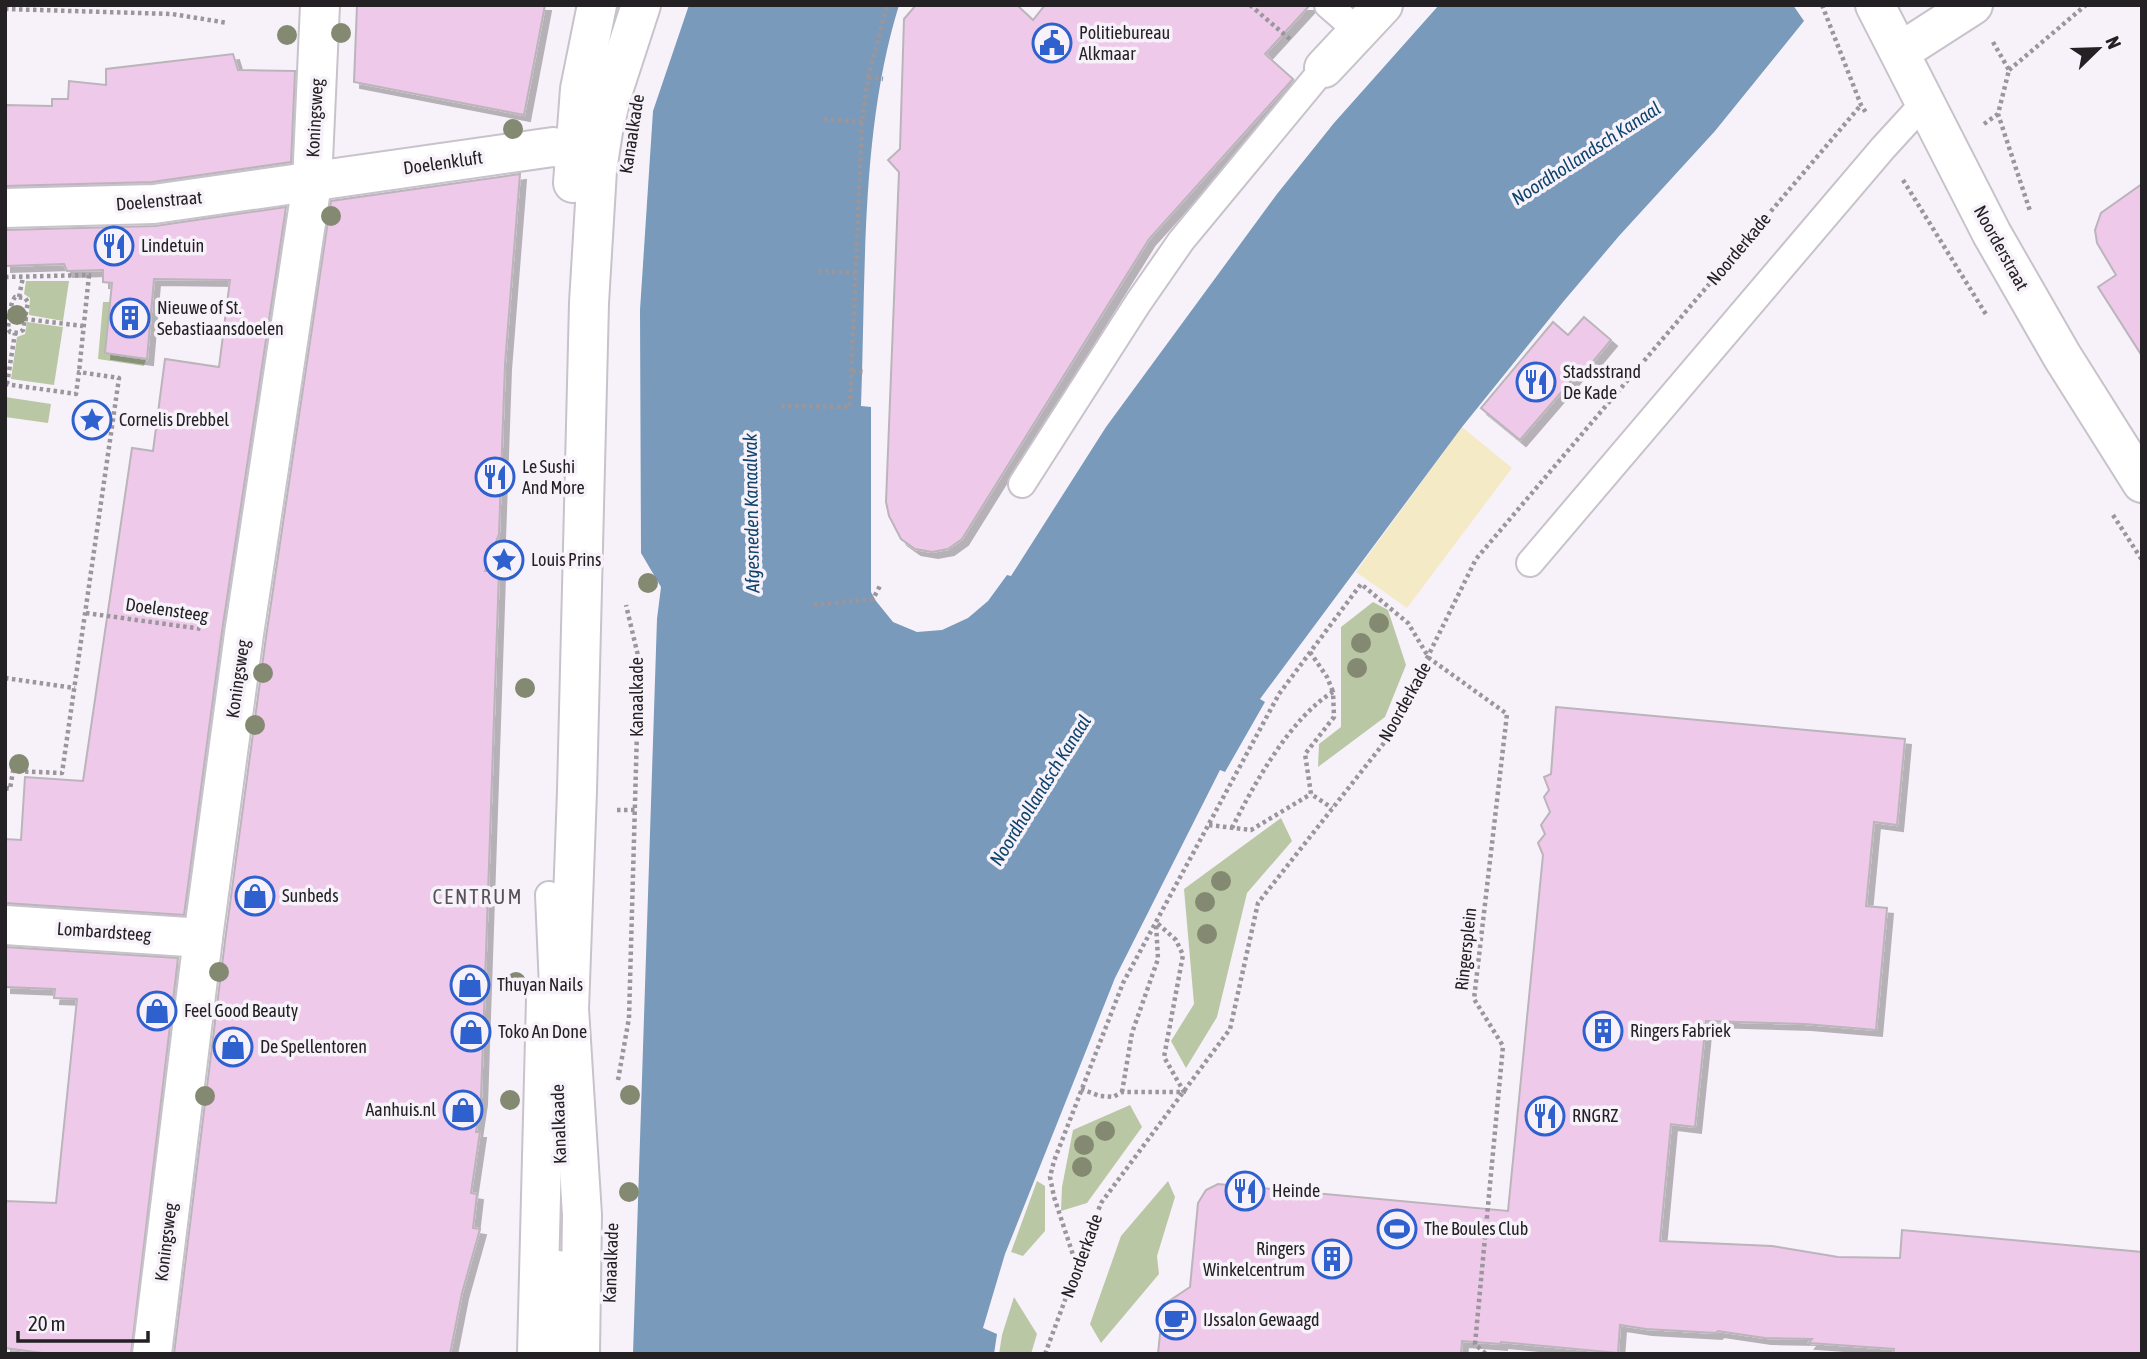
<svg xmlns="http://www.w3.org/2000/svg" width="2147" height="1359" font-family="'Asap Condensed',sans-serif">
<defs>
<filter id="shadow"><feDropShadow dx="6" dy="6" stdDeviation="0" flood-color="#0004"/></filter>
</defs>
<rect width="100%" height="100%" fill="#f7f2fa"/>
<g fill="#bac7a4">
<path d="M 26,281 L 69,281 L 63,321 L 29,315 L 30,298 L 24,294 Z"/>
<path d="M 103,302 L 111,302 L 106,353 L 146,359 L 144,366 L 98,359 Z"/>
<path d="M 27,322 L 63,327 L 54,385 L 11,379 L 17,337 L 25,334 Z"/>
<path d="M 5,397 L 51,404 L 48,423 L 5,417 Z"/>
<path d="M 1373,602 L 1388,610 L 1406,665 L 1385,717 L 1318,767 L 1319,744 L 1341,727 L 1341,627 Z"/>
<path d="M 1281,818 L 1292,841 L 1247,893 L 1217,1017 L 1186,1068 L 1171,1041 L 1194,1004 L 1184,889 Z"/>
<path d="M 1130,1105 L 1142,1127 L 1087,1203 L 1061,1211 L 1062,1187 L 1073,1130 Z"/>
<path d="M 1037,1181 L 1045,1186 L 1045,1231 L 1023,1256 L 1011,1252 Z"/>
<path d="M 1168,1181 L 1175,1197 L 1157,1256 L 1159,1274 L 1101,1343 L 1090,1324 L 1121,1236 Z"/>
<path d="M 1014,1297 L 1037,1334 L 1031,1354 L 999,1354 L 1002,1335 Z"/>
</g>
<path fill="#f4eac5" d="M 1462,427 L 1512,468 L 1407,608 L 1356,572 Z"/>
<path fill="#799aba" d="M 689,5 L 899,5 C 860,131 866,275 861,406 L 871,407 L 871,592 L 876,601 L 893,622 L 917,632 L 942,630 L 968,618 L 988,601 L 1007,575 L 1011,576 L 1106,427 L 1277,194 L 1334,123 L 1439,5 L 1793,5 L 1804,21 L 1715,131 L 1619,236 L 1563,302 L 1462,427 L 1260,699 L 1265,702 L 1225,772 L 1220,770 L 1115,978 L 1005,1254 L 983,1328 L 997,1334 L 994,1354 L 633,1354 L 657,619 L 661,587 L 641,553 L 640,310 L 653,111 Z"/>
<g fill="#efc9e9" stroke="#bcb4bb" stroke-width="2" filter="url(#shadow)">
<path d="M 357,5 L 545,5 L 524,115 L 354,82 Z"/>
<path d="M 916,5 L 1017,5 L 1033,20 L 1045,5 L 1310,5 L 1265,54 L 1293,79 L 1149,239 L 962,539 L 948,549 L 932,552 L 915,549 L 901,539 L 889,516 L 886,502 L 899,172 L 888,160 L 900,149 L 904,19 Z"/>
<path d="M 233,54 L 238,70 L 295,71 L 291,162 L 152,182 L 5,186 L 5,105 L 52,106 L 52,99 L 68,99 L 69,81 L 106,85 L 106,69 Z"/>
<path d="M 520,174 L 505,364 L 499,534 L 485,571 L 499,571 L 481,1099 L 476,1132 L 480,1132 L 471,1193 L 477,1194 L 473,1228 L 480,1229 L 462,1293 L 450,1354 L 174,1354 L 225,941 L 266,637 L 331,201 Z"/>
<path d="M 2142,184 L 2142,356 L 2098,287 L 2116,275 L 2097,243 L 2095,230 L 2101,213 Z"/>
<path d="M 286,207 L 222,631 L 184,915 L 5,903 L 5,839 L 21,840 L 25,777 L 83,781 L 132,448 L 153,451 L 165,359 L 219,367 L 230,280 L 154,279 L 147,359 L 105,353 L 112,283 L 103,282 L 103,270 L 67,271 L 64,264 L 5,266 L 5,230 L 155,226 Z"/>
<path d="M 1584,317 L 1611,340 L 1586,370 L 1583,367 L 1520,440 L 1481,408 L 1553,322 L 1568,335 Z"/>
<path d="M 1556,707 L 1905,739 L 1897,825 L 1874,822 L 1866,906 L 1887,908 L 1876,1030 L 1805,1024 L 1706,1021 L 1695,1127 L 1671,1124 L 1660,1241 L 1772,1246 L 1838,1257 L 1900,1258 L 1902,1230 L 2142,1252 L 2142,1354 L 1893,1354 L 1894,1349 L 1809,1343 L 1812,1339 L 1765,1338 L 1718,1331 L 1716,1333 L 1646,1329 L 1620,1325 L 1618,1353 L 1501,1342 L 1501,1344 L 1462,1341 L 1461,1354 L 1158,1354 L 1163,1305 L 1190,1287 L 1198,1203 L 1206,1190 L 1218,1184 L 1508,1211 L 1543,855 L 1538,843 L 1545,834 L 1541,825 L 1550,812 L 1544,797 L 1549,790 L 1544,777 L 1551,774 Z"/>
<path d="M 5,947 L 178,958 L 131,1354 L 50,1354 L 5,1348 L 5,1201 L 56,1203 L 77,999 L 54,998 L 55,989 L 5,987 Z"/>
</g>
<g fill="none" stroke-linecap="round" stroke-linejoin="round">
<defs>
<g id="service">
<path d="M 1328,5 L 1358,31"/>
<path d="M 1022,484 L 1138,303 L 1181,241 L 1324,68"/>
<path d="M 1530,563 L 1883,148 L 1926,101"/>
<path d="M 549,895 L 553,987"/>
<path d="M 556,1354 L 558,1264"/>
</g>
<path id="pedestrian" d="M 5,208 L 154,204 L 553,147 L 574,150"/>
<g id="minor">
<path d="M 1324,68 L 1383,5"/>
<path d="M 5,925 L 203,938"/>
<path d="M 152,1354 L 203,938 L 244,634 L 312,183 L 320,5"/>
</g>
<g id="tertiary">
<path d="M 573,183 L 580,89 L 597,5"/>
<path d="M 537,1354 L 546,999"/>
<path d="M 580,1354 L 582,1215 L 569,1009 L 577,791 L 589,303 L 597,170 L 603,131 L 612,94 L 641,5"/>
</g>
<g id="secondary">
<path d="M 1875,5 L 1992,234 L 2062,356 L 2142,483"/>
<path d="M 1900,52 L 1973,5"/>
</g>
</defs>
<use href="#service" stroke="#c8c2cb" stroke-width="30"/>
<use href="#pedestrian" stroke="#c8c2cb" stroke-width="42"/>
<use href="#minor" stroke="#c8c2cb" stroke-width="42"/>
<use href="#tertiary" stroke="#c8c2cb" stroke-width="42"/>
<use href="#secondary" stroke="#c8c2cb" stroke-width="42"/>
<g stroke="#9a969c" stroke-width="4.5" stroke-dasharray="3.5 3.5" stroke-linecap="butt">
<path d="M 1250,5 L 1292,41"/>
<path d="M 1822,5 L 1861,105 L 1867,114"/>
<path d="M 5,9 L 172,14 L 228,23"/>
<path d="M 1993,42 L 2009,70 L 1998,114 L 2030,211"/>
<path d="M 2009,70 L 2086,5"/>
<path d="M 868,77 L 883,79"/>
<path d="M 824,119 L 862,122"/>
<path d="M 1984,124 L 1998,114"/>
<path d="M 1903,180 L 1987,316"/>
<path d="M 818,271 L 855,273"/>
<path d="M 5,277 L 89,275 L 79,372"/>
<path d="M 19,297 L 23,277"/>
<path d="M 5,316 L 9,316 L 12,302 L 15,297 L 25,298 L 28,302 L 25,319 L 83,326"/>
<path d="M 9,316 L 8,329 L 10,332 L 18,333 L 23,330 L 25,319"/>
<path d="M 852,371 L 865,372"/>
<path d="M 5,384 L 76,394 L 79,372 L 119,378 L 62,773 L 13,771 L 10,789 L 5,788"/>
<path d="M 7,384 L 15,333"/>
<path d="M 781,406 L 850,407 L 862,122 L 868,77 L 887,5"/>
<path d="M 2113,515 L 2142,560"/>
<path d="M 814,605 L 873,599 L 881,584"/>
<path d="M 86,613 L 202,629"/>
<path d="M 1310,652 L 1327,677 L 1333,692"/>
<path d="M 5,678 L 75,688"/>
<path d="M 617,810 L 635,810"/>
<path d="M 1209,825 L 1251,830 L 1311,794"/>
<path d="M 1232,828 C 1254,784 1291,717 1333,692 L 1334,717 L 1305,754 L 1311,794 L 1332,808"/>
<path d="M 618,1080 L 629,1018 L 639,660 L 626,605"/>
<path d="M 1081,1089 L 1100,1096 L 1113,1097 L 1122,1092 L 1184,1092 L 1164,1057 L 1183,955 L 1176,940 L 1156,922"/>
<path d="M 1122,1092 L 1132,1033 L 1158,959 L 1156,923"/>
<path d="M 1077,1267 L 1054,1197 L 1050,1177 L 1054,1161 L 1123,983 L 1279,694 L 1361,584 L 1408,623 L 1429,658 L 1507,714 L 1474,999 L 1503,1046 L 1475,1344 L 1486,1354"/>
<path d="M 1045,1354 L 1101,1203 L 1230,1029 L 1258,903 L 1387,739 L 1476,559 L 1861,105"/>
</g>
<use href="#service" stroke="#fff" stroke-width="26"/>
<use href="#pedestrian" stroke="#fff" stroke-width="38"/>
<use href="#minor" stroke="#fff" stroke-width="38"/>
<use href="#tertiary" stroke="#fff" stroke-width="38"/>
<use href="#secondary" stroke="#fff" stroke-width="38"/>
</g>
<g fill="#848a72">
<circle cx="341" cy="33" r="10"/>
<circle cx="287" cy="35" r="10"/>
<circle cx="513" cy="129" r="10"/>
<circle cx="331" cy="216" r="10"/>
<circle cx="17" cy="315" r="10"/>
<circle cx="648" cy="583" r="10"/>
<circle cx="1379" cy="623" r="10"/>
<circle cx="1361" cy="643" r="10"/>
<circle cx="1357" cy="668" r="10"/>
<circle cx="263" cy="673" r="10"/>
<circle cx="525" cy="688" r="10"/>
<circle cx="255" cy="725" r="10"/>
<circle cx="19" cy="764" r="10"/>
<circle cx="1221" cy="881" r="10"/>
<circle cx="1205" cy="902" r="10"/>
<circle cx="1207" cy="934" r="10"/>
<circle cx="219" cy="972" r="10"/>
<circle cx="516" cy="982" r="10"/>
<circle cx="630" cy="1095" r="10"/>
<circle cx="205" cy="1096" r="10"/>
<circle cx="510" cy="1100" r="10"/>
<circle cx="1105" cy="1131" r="10"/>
<circle cx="1084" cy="1145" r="10"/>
<circle cx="1082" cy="1167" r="10"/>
<circle cx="629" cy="1192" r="10"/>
</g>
<defs>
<symbol id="civic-ring" viewBox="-11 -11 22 22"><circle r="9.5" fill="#f7f2fa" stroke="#2e60ce" stroke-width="1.5"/><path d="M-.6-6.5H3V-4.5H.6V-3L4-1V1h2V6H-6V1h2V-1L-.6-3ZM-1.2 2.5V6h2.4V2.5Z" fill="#2e60ce"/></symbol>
<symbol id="restaurant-ring" viewBox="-11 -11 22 22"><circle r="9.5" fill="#f7f2fa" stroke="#2e60ce" stroke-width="1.5"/><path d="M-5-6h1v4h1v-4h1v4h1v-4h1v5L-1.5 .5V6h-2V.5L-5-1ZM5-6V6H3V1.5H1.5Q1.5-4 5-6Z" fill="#2e60ce"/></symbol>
<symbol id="building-ring" viewBox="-11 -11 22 22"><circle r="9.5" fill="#f7f2fa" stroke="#2e60ce" stroke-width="1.5"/><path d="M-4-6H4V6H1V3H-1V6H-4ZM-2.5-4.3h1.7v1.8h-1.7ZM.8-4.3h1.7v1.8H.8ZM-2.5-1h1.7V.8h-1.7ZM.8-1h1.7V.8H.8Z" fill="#2e60ce"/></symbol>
<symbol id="sight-ring" viewBox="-11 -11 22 22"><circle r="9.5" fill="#f7f2fa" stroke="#2e60ce" stroke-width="1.5"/><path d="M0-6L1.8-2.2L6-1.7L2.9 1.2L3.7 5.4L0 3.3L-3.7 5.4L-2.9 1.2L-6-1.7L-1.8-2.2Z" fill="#2e60ce"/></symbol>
<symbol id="shop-ring" viewBox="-11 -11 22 22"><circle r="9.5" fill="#f7f2fa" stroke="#2e60ce" stroke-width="1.5"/><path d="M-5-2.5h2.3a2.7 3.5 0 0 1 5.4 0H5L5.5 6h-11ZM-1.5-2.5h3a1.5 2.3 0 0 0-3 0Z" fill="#2e60ce"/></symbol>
<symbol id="stadium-ring" viewBox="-11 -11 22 22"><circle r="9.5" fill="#f7f2fa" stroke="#2e60ce" stroke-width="1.5"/><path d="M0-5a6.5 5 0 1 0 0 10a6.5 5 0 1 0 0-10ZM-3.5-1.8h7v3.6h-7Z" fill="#2e60ce"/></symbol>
<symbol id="cafe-ring" viewBox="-11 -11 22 22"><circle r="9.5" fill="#f7f2fa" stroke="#2e60ce" stroke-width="1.5"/><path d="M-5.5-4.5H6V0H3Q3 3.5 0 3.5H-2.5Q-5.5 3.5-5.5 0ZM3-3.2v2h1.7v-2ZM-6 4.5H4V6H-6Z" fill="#2e60ce"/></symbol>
</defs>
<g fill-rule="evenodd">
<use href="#civic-ring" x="1030" y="21" width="44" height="44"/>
<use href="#restaurant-ring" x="92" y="224" width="44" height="44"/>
<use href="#building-ring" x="108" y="296" width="44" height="44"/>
<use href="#restaurant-ring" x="1514" y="360" width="44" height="44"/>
<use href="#sight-ring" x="70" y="398" width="44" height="44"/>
<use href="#restaurant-ring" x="473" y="455" width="44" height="44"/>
<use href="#sight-ring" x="482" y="538" width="44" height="44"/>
<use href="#shop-ring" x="233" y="874" width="44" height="44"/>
<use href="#shop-ring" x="448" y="963" width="44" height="44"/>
<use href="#shop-ring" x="135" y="989" width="44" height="44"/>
<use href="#building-ring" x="1581" y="1009" width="44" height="44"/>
<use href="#shop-ring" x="449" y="1010" width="44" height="44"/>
<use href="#shop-ring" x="211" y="1025" width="44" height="44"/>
<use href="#shop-ring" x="441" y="1088" width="44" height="44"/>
<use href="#restaurant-ring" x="1523" y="1094" width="44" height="44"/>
<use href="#restaurant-ring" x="1223" y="1169" width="44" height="44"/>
<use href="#stadium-ring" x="1375" y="1207" width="44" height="44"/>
<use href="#building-ring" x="1310" y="1237" width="44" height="44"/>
<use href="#cafe-ring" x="1154" y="1298" width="44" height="44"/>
</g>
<g text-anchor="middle" stroke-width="7" stroke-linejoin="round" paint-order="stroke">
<g font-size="18" fill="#232124" stroke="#f7f2fa" text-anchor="start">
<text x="1079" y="39">Politiebureau<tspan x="1079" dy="21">Alkmaar</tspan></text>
<text x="141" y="252">Lindetuin</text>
<text x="157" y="314">Nieuwe of St.<tspan x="157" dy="21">Sebastiaansdoelen</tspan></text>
<text x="1563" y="378">Stadsstrand<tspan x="1563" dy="21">De Kade</tspan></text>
<text x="119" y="426">Cornelis Drebbel</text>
<text x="522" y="473">Le Sushi<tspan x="522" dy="21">And More</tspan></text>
<text x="531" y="566">Louis Prins</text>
<text x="282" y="902">Sunbeds</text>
<text x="497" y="991">Thuyan Nails</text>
<text x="184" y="1017">Feel Good Beauty</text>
<text x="1630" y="1037">Ringers Fabriek</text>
<text x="498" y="1038">Toko An Done</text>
<text x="260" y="1053">De Spellentoren</text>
<text x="436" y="1116" text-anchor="end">Aanhuis.nl</text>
<text x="1572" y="1122">RNGRZ</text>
<text x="1272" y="1197">Heinde</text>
<text x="1424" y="1235">The Boules Club</text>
<text x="1305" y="1255" text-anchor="end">Ringers<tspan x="1305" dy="21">Winkelcentrum</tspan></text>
<text x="1203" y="1326">IJssalon Gewaagd</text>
</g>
<g font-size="18" fill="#232124" stroke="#f7f2fa">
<text transform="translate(315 118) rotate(-87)" y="6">Koningsweg</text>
<text transform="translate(632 134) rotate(-81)" y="6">Kanaalkade</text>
<text transform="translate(443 163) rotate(-8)" y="6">Doelenkluft</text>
<text transform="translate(159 201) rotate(-5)" y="6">Doelenstraat</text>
<text transform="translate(2001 248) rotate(61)" y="6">Noorderstraat</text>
<text transform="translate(1739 249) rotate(-50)" y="6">Noorderkade</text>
<text transform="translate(167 610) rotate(8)" y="6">Doelensteeg</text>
<text transform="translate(238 679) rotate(-82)" y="6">Koningsweg</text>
<text transform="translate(637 697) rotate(-90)" y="6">Kanaalkade</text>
<text transform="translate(1405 702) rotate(-61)" y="6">Noorderkade</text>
<text transform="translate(104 932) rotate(4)" y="6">Lombardsteeg</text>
<text transform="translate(1466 949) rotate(-84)" y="6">Ringersplein</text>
<text transform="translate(559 1124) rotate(-92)" y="6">Kanalkaade</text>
<text transform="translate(166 1242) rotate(-83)" y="6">Koningsweg</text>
<text transform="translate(1082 1256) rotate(-70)" y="6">Noorderkade</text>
<text transform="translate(611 1263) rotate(-88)" y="6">Kanaalkade</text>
</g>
<g font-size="19" font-style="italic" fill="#0e436d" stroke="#f7f2fa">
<text transform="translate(1586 153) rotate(-33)" y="7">Noordhollandsch Kanaal</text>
<text transform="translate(751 513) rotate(-91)" y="7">Afgesneden Kanaalvak</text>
<text transform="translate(1040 790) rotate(-58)" y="7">Noordhollandsch Kanaal</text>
</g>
<g font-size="21" letter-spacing="2" fill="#575259" stroke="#f7f2fa">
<text x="478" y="904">CENTRUM</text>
</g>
</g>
<rect width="2147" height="1359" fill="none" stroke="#232124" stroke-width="14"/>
<g transform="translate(2098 49) rotate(67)" stroke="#f7f2fa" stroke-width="5" paint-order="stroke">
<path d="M0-5L12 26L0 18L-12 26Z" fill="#232124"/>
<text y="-10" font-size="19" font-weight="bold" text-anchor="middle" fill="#232124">N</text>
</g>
<path d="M18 1331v10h130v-10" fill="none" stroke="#232124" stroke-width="3.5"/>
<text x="28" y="1331" font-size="21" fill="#232124" stroke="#f7f2fa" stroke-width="5" paint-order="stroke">20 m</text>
</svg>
